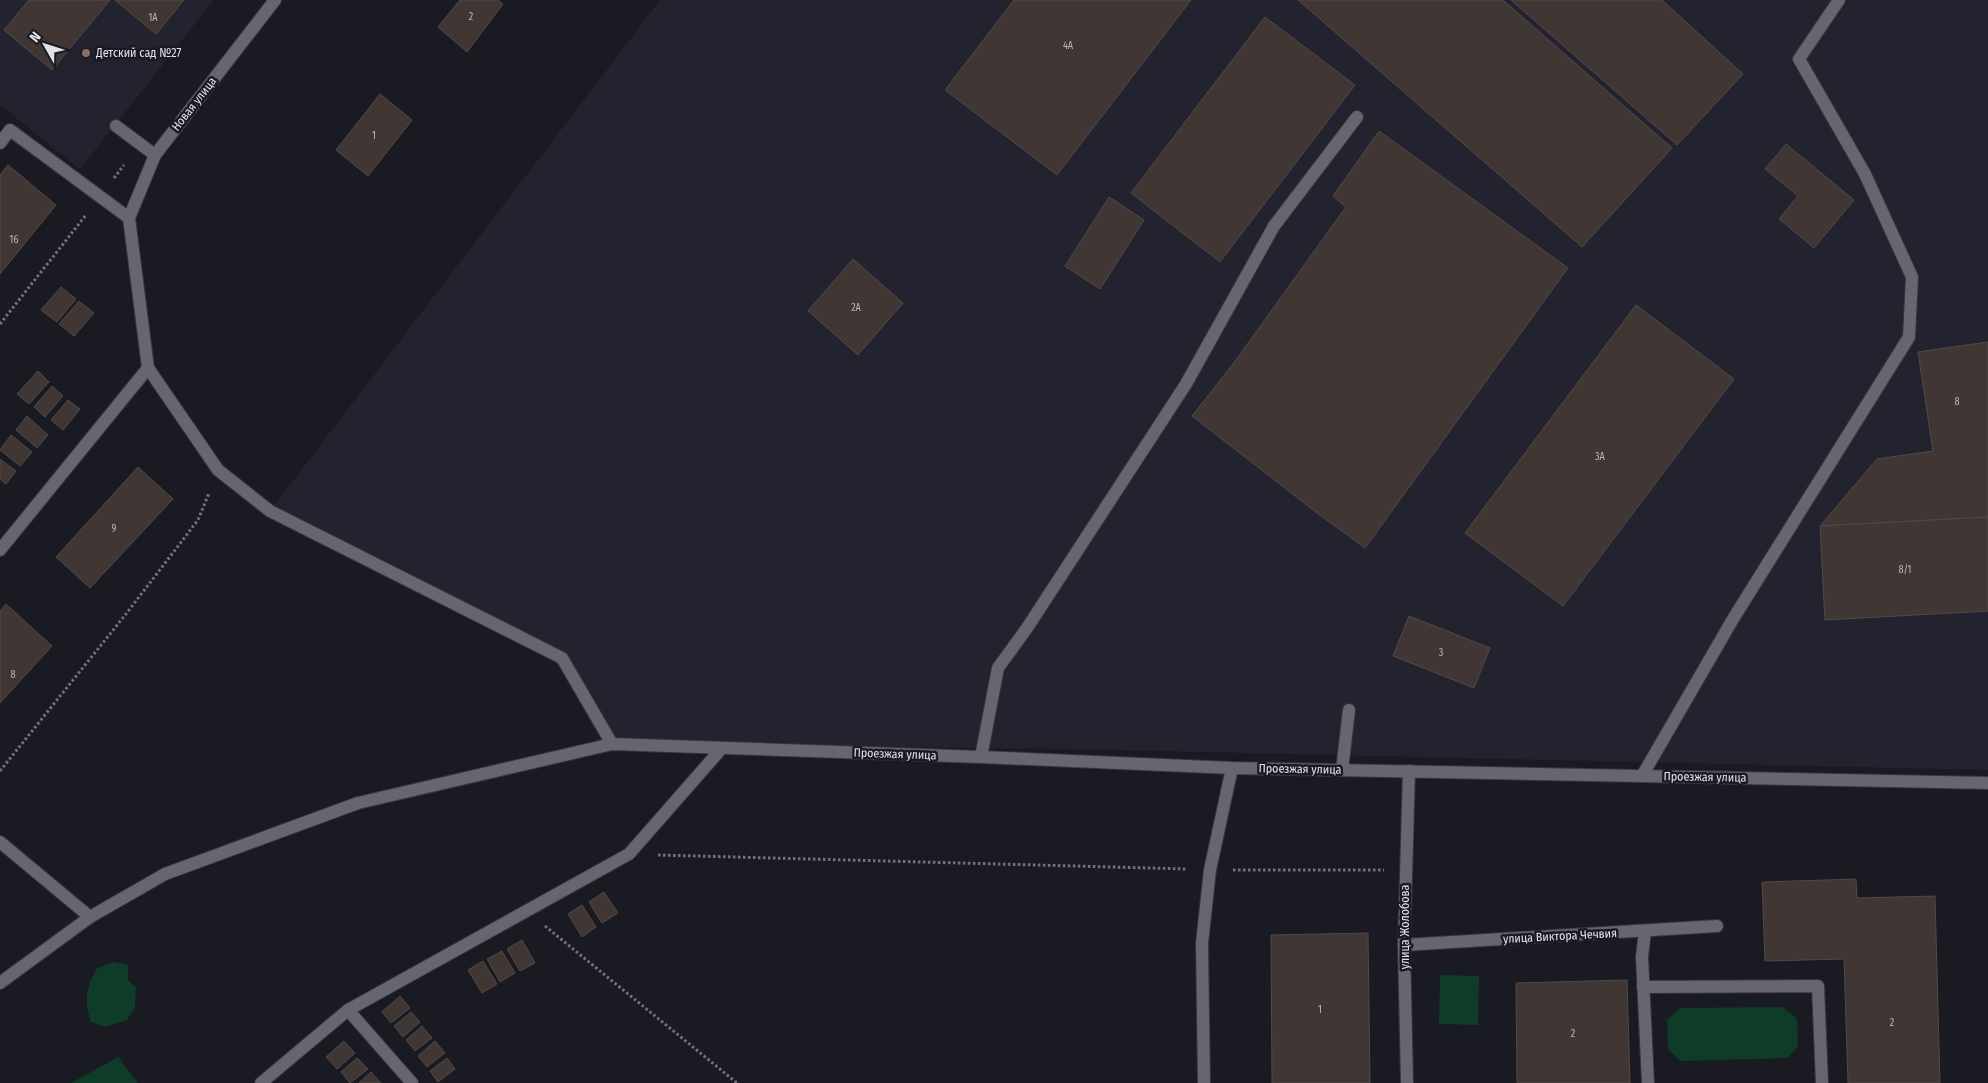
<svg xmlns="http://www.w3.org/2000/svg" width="1988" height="1083" font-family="'Fira Sans Condensed',sans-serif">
<rect width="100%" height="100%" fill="#1a1a22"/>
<g fill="#232330">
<path d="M 0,0 L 214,0 L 80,169 L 0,105 Z"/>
<path d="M 660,0 L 1988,0 L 1988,770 L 1072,749 L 612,744 L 561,658 L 270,511 Z"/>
</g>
<g fill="#0e3c29">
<path d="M 113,962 L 128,965 L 128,980 L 136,988 L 135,1007 L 127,1020 L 106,1027 L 91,1022 C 84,1001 86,989 96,969 Z"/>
<path d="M 1440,975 L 1479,976 L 1478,1025 L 1439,1024 Z"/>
<path d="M 1782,1007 L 1797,1018 L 1798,1046 L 1788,1058 L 1680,1061 L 1668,1049 L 1667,1020 L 1680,1008 Z"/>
<path d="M 118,1057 L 138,1083 L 71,1083 Z"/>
</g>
<g fill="#403634" stroke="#534947">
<path d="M 29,0 L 110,0 L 52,70 L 4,30 Z"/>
<path d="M 115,0 L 184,0 L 156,34 Z"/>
<path d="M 460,0 L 498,0 L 503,4 L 467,52 L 438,27 Z"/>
<path d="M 1014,0 L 1191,0 L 1057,175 L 945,90 Z"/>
<path d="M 1298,0 L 1503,0 L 1672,148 L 1582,247 Z"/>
<path d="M 1511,0 L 1662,0 L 1743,74 L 1677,145 Z"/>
<path d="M 1265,17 L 1355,85 L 1220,262 L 1131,193 Z"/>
<path d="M 380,94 L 412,120 L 368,176 L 336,150 Z"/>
<path d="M 1379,131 L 1568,268 L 1365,548 L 1317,513 L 1192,416 L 1233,364 L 1346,207 L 1333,196 Z"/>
<path d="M 1786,144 L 1854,200 L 1814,248 L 1779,219 L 1798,196 L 1765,169 Z"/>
<path d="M 8,165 L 56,205 L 0,274 L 0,175 Z"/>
<path d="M 1109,197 L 1144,220 L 1100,289 L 1065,266 Z"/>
<path d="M 853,259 L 903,303 L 858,355 L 808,311 Z"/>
<path d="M 61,287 L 76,299 L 57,322 L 41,310 Z"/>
<path d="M 79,301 L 94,313 L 74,336 L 59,324 Z"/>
<path d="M 1636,305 L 1734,379 L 1563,606 L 1465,533 Z"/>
<path d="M 1988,342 L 1988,517 L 1820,526 L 1877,459 L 1933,451 L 1918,352 Z"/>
<path d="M 38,371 L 49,382 L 29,404 L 17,394 Z"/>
<path d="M 52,386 L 63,396 L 45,417 L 34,407 Z"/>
<path d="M 68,400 L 80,409 L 63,430 L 51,420 Z"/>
<path d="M 27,416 L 48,435 L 37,448 L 16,430 Z"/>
<path d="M 11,435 L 32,452 L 20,466 L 0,450 Z"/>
<path d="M 0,459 L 16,471 L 6,484 L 0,479 Z"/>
<path d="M 138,467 L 173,499 L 90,588 L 56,557 Z"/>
<path d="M 1988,517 L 1988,611 L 1825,620 L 1820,526 Z"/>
<path d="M 6,604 L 52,646 L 0,703 L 0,611 Z"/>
<path d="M 1409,616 L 1490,648 L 1474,688 L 1393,656 Z"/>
<path d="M 1856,879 L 1857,898 L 1935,896 L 1940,1083 L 1848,1083 L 1844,959 L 1765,961 L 1762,882 Z"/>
<path d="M 604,892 L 618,913 L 602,923 L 589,902 Z"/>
<path d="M 582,905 L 596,927 L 582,937 L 568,914 Z"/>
<path d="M 1368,933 L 1370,1083 L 1272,1083 L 1271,935 Z"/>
<path d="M 522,940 L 535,963 L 520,971 L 507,949 Z"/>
<path d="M 502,951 L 515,973 L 500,982 L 487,959 Z"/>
<path d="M 483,961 L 497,984 L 482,993 L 468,970 Z"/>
<path d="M 1627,980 L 1630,1083 L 1517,1083 L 1516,983 Z"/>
<path d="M 400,996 L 410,1008 L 391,1023 L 382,1012 Z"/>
<path d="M 411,1012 L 420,1022 L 403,1037 L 394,1026 Z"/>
<path d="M 422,1026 L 432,1038 L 415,1051 L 406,1040 Z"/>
<path d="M 344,1041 L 355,1053 L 337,1069 L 326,1057 Z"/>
<path d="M 435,1041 L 445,1053 L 427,1067 L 418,1056 Z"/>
<path d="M 357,1058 L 368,1069 L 350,1083 L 341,1072 Z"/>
<path d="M 447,1058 L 455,1069 L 438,1082 L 430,1071 Z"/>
<path d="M 371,1072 L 381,1083 L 359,1083 Z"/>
</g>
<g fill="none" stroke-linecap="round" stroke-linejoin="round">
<defs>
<g id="service">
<path d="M 116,126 L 155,155"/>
<path d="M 0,143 L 10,130 L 129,218"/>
<path d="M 0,550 L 148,368"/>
<path d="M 981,757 L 998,668 L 1027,628 L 1186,384 L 1274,226 L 1357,117"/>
<path d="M 1342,770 L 1349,710"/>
<path d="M 1642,776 L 1733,619 L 1909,337 L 1912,277 L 1865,174 L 1799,59 L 1839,0"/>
<path d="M 0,842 L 90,917"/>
<path d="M 1645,931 L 1642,957 L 1648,1083"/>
<path d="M 1643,987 L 1818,986 L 1822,1083"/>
<path d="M 348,1010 L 412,1083"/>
<path d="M 261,1083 L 348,1010 L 629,854 L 722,748"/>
</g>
<g id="minor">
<path d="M 275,0 L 155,155 L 129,218 L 148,368 L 218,470 L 270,511 L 562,658 L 612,744"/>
<path d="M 1404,945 L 1717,926"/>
<path d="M 1204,1083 L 1202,943 L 1210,870 L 1232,768"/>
<path d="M 1407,1083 L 1404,945 L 1409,771"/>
</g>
<path id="tertiary" d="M 0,983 L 90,917 L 165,874 L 358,803 L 612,744 L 981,757 L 1232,768 L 1988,783"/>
</defs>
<use href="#service" stroke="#36363c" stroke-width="14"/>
<use href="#minor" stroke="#36363c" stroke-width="14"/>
<use href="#tertiary" stroke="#36363c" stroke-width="14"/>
<g stroke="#73737a" stroke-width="3" stroke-dasharray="2.5 2.5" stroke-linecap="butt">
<path d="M 114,178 L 124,165"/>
<path d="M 0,324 L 86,215"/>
<path d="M 0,771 L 126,614 L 198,520 L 209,493"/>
<path d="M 658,855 L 1187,869"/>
<path d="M 1233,870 L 1384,870"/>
<path d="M 545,926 L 737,1083"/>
</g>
<use href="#service" stroke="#65666f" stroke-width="12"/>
<use href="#minor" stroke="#65666f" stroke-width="12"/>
<use href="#tertiary" stroke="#65666f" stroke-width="12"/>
</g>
<circle fill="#8d6e63" stroke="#1a1a22" stroke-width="2" cx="86" cy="53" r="5"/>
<g text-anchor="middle" stroke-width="5" stroke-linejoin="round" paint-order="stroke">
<g font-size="10" fill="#bab7bb">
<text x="471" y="20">2</text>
<text x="153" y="21">1А</text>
<text x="1068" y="49">4А</text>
<text x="374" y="139">1</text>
<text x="14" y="243">16</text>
<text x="856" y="311">2А</text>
<text x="1957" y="405">8</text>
<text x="1600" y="460">3А</text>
<text x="114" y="532">9</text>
<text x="1905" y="573">8/1</text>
<text x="1441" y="656">3</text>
<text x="13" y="678">8</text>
<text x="1320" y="1013">1</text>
<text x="1892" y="1026">2</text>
<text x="1573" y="1037">2</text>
</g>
<g font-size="12" fill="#e2e2e8" stroke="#1a1a22" text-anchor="start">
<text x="96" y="57">Детский сад №27</text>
</g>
<g font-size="12" fill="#e2e2e8" stroke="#1a1a22">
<text transform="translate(194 104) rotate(-52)" y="4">Новая улица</text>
<text transform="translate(895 754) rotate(2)" y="4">Проезжая улица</text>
<text transform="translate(1300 769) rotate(1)" y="4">Проезжая улица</text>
<text transform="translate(1705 777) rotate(1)" y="4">Проезжая улица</text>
<text transform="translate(1405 927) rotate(-90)" y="4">улица Жолобова</text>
<text transform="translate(1560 936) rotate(-3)" y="4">улица Виктора Чечвия</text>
</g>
</g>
<g transform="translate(45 45) rotate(309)" stroke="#1a1a22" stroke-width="4" paint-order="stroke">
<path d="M0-4L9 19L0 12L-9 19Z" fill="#e2e2e8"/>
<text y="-8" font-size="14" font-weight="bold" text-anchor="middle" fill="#e2e2e8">N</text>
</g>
</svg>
